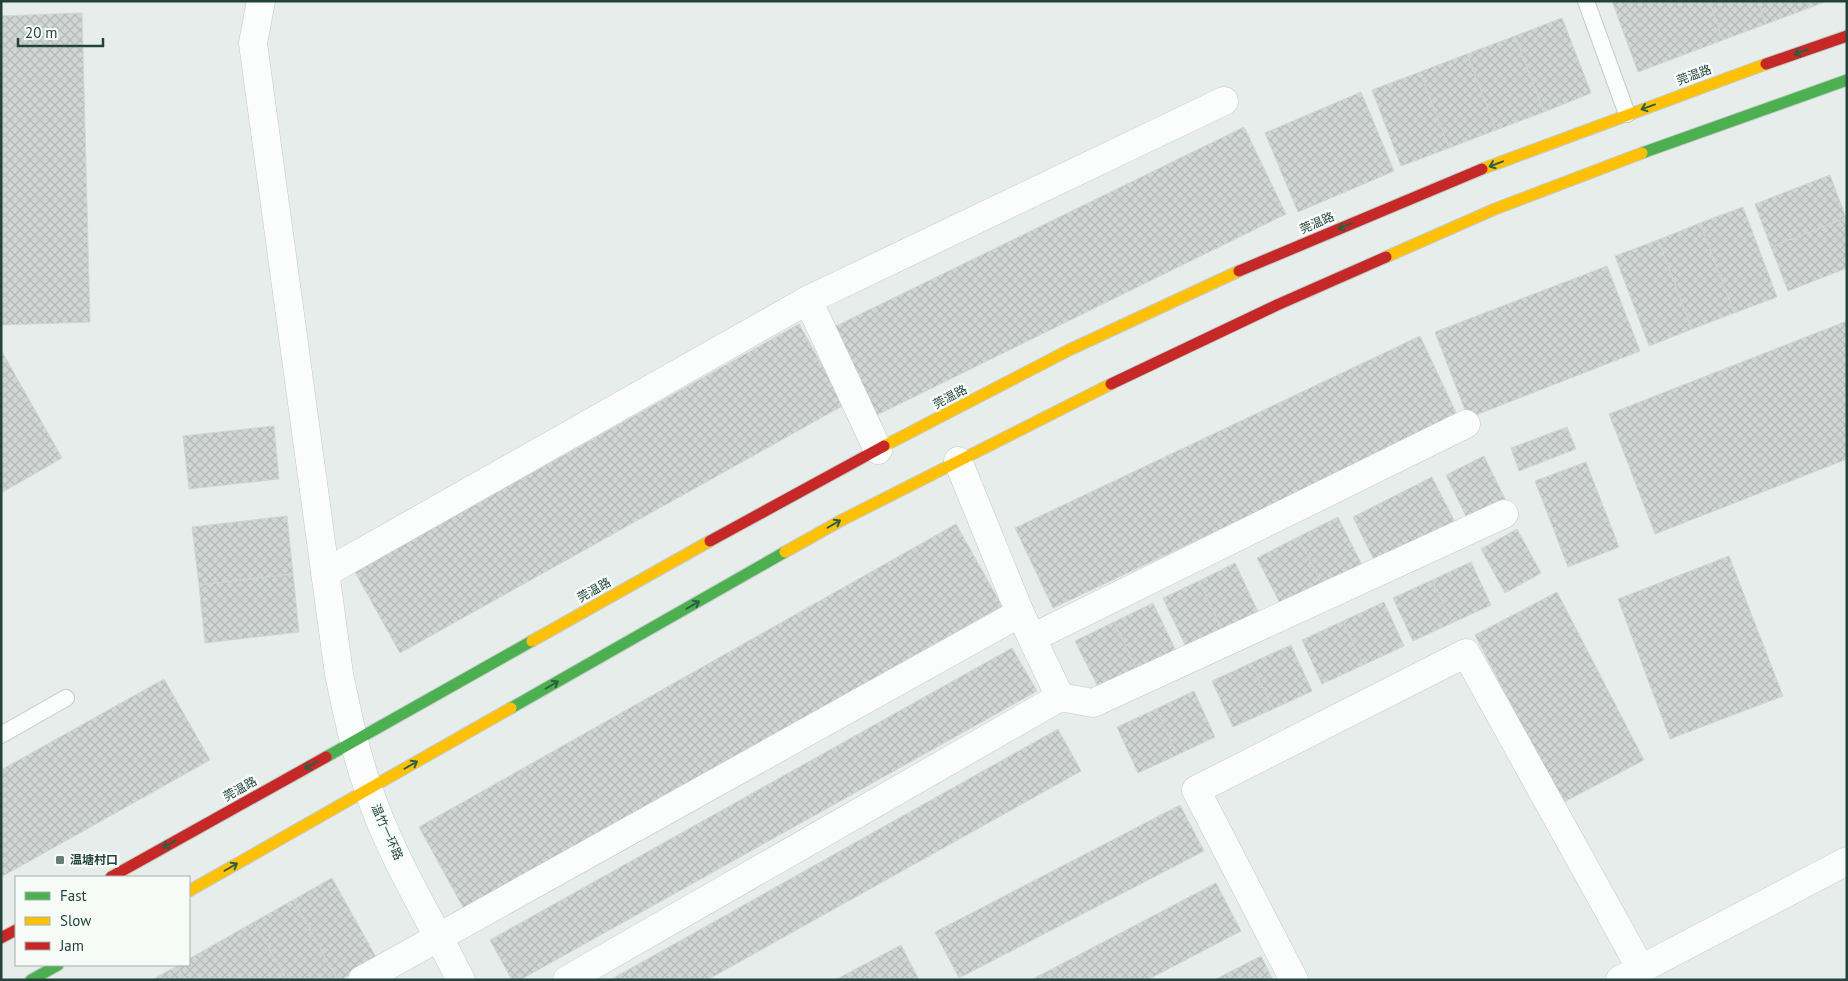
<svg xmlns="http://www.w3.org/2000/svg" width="1848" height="981" font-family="'PT Sans','Noto Sans SC',sans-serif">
<defs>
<pattern id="building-cross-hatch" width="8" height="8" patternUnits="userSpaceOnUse" patternTransform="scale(1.25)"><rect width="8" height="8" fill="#d1d6d4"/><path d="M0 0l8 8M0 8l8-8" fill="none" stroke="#b3b9b7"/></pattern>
</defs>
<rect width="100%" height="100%" fill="#e7edea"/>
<g fill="url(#building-cross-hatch)" stroke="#cfd6d3">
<path d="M 1612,1 L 1709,1 L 1723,40 L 1638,72 Z"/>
<path d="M 1709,1 L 1758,1 L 1766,24 L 1723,40 Z"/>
<path d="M 1758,1 L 1806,1 L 1809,8 L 1766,24 Z"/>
<path d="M 1806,1 L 1827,1 L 1809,8 Z"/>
<path d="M 82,13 L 90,322 L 1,325 L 1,16 Z"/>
<path d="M 1562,18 L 1591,93 L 1544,112 L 1515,36 Z"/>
<path d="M 1515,36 L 1544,112 L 1496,130 L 1467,54 Z"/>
<path d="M 1467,54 L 1496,130 L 1449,148 L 1420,72 Z"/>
<path d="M 1420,72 L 1449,148 L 1401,166 L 1372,90 Z"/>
<path d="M 1361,92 L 1394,171 L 1298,212 L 1265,133 Z"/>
<path d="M 1244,127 L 1286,214 L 873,417 L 830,329 Z"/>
<path d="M 1830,175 L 1846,218 L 1771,247 L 1755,204 Z"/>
<path d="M 1743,207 L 1777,297 L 1734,313 L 1700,223 Z"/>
<path d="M 1846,218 L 1847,268 L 1788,291 L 1771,247 Z"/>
<path d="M 1700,223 L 1734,313 L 1692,329 L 1658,240 Z"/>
<path d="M 1658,240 L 1692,329 L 1649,346 L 1615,256 Z"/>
<path d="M 1607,266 L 1640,351 L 1468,418 L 1435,332 Z"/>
<path d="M 1847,321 L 1847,459 L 1655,534 L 1609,414 Z"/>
<path d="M 799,324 L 844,405 L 400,653 L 355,572 Z"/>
<path d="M 1420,336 L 1458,417 L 1053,608 L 1015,528 Z"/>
<path d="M 1,350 L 62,458 L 1,493 Z"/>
<path d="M 274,426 L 279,479 L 189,489 L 183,436 Z"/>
<path d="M 1567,427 L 1576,449 L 1519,471 L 1511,448 Z"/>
<path d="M 1484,456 L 1505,499 L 1467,518 L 1446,475 Z"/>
<path d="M 1586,462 L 1619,547 L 1568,567 L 1535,481 Z"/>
<path d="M 1432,477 L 1455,522 L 1375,562 L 1353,517 Z"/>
<path d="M 287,516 L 293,574 L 199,585 L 192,527 Z"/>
<path d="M 1338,517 L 1362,565 L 1322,585 L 1298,537 Z"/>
<path d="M 956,524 L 1002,606 L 464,909 L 419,827 Z"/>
<path d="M 1517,529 L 1541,573 L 1505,593 L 1481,549 Z"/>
<path d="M 1298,537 L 1322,585 L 1281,605 L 1257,558 Z"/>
<path d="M 1729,556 L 1783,696 L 1670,739 L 1618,599 Z"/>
<path d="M 1471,562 L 1491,605 L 1452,623 L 1432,580 Z"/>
<path d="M 1235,563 L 1260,616 L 1224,634 L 1199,581 Z"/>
<path d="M 293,574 L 299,632 L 205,643 L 199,585 Z"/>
<path d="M 1432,580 L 1452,623 L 1413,641 L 1393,598 Z"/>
<path d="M 1199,581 L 1224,634 L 1188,651 L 1163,598 Z"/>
<path d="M 1557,592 L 1644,760 L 1562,803 L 1475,635 Z"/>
<path d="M 1384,602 L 1404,646 L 1363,665 L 1343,621 Z"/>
<path d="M 1153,603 L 1176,651 L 1137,670 L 1114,622 Z"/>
<path d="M 1343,621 L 1363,665 L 1322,684 L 1302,640 Z"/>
<path d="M 1114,622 L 1137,670 L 1099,689 L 1075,641 Z"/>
<path d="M 1291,645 L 1312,691 L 1273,709 L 1251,663 Z"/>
<path d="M 1012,648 L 1037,691 L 520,980 L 512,980 L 490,940 Z"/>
<path d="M 1251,663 L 1273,709 L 1233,727 L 1212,681 Z"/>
<path d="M 164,679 L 210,760 L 1,877 L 1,770 Z"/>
<path d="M 1194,691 L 1215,737 L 1177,755 L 1156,709 Z"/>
<path d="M 1156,709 L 1177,755 L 1138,773 L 1117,727 Z"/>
<path d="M 1058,729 L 1081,771 L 707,980 L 610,980 Z"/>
<path d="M 1180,805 L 1204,851 L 959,978 L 935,932 Z"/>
<path d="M 332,878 L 377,959 L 340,980 L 338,980 L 293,900 Z"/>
<path d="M 1216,883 L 1241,931 L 1147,980 L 1031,980 Z"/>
<path d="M 293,900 L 338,980 L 287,980 L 254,922 Z"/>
<path d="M 254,922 L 287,980 L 185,980 L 177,966 L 189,965 L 189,959 Z"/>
<path d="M 901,945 L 919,980 L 835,980 Z"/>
<path d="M 1261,956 L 1273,980 L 1214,980 Z"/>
<path d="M 177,966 L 185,980 L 152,980 Z"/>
</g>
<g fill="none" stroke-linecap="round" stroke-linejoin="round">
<defs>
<g id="lane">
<path d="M 1586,1 L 1627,114"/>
<path d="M 1,735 L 66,698"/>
</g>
<g id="street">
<path d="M 261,1 L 253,43 L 339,674 C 347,712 355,751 368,788 C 390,855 429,917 461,980"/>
<path d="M 808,300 L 878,450"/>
<path d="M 958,461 L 1020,613"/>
<path d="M 325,573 L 808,300 L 1224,101"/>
<path d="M 1032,638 L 1466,424"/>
<path d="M 1060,697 L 1093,703 L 1504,514"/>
<path d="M 362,980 L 1020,613 L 1060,697 L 567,980"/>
<path d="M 1294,980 L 1196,790 L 1466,653 L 1641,969"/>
<path d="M 1620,980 L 1847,861"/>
</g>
<g id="fast">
<path d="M 1642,153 L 1847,80"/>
<path d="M 511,708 L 785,552"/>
<path d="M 326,757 L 532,641"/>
<path d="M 31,980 L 58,965"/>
</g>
<g id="slow">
<path d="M 1482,169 L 1766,64"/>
<path d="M 1386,257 L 1495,209 L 1642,153"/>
<path d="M 884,446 L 1069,350 L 1239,271"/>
<path d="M 785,552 L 842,520 L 1111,384"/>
<path d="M 532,641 L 710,541"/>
<path d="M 189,891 L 511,708"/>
</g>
<g id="jam">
<path d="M 1766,64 L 1847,36"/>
<path d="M 1239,271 L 1482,169"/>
<path d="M 1111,384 L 1277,305 L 1386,257"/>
<path d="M 710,541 L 884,446"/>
<path d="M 111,877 L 326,757"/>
<path d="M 1,938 L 16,930"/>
</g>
</defs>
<use href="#lane" stroke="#c4cac7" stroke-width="18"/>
<use href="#street" stroke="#c4cac7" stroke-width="29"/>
<use href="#fast" stroke="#c2cbc7" stroke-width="13"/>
<use href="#slow" stroke="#c2cbc7" stroke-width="13"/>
<use href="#jam" stroke="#c2cbc7" stroke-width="13"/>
<use href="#lane" stroke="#fbfcfc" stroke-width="16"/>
<use href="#street" stroke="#fbfcfc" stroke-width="28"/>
<use href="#fast" stroke="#4caf50" stroke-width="11"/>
<use href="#slow" stroke="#ffc107" stroke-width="11"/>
<use href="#jam" stroke="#c62828" stroke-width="11"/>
</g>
<defs><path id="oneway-shaft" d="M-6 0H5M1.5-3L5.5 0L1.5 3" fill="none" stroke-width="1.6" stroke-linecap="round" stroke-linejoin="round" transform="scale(1.25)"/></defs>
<g stroke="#2c5e3f">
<use href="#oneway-shaft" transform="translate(1801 52) rotate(161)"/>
<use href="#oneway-shaft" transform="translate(1648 107) rotate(160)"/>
<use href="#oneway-shaft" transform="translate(1496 164) rotate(159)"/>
<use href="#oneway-shaft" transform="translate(1345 226) rotate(157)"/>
<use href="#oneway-shaft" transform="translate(834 524) rotate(-30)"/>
<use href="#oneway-shaft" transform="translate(693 605) rotate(-30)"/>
<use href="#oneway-shaft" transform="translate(552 685) rotate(-30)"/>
<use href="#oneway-shaft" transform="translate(311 765) rotate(151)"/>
<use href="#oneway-shaft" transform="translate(411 765) rotate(-30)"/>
<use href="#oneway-shaft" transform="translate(169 844) rotate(151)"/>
<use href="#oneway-shaft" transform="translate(231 867) rotate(-30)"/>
</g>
<rect fill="#677e77" stroke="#f6fbf8" stroke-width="2" x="55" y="855" width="10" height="10" rx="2.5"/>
<g text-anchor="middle" stroke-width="5" stroke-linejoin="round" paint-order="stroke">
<g font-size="12" fill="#224339" stroke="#f6fbf8">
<text transform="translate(1694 75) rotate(-20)" y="4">莞温路</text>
<text transform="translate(1317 223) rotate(-23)" y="4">莞温路</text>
<text transform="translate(950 397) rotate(-28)" y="4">莞温路</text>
<text transform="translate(594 590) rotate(-29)" y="4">莞温路</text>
<text transform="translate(240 789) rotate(-29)" y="4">莞温路</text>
<text transform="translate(387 832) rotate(66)" y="4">温竹一环路</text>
</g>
<g font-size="12" font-weight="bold" fill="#224339" stroke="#f6fbf8" text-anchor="start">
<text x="70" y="864">温塘村口</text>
</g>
</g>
<rect width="1848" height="981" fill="none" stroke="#224339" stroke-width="5"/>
<rect x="15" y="876" width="175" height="90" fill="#f6fbf8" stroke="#a1b1ac"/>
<rect x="25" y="892" width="25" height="8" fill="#4caf50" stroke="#a1b1ac"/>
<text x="60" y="901" font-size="15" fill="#224339">Fast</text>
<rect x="25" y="917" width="25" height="8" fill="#ffc107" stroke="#a1b1ac"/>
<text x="60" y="926" font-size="15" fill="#224339">Slow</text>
<rect x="25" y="942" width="25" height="8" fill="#c62828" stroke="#a1b1ac"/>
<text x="60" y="951" font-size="15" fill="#224339">Jam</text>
<path d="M18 38v8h85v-8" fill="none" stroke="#224339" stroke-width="2.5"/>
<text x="25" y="38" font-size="15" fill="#224339" stroke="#f6fbf8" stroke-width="4" paint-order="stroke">20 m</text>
</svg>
